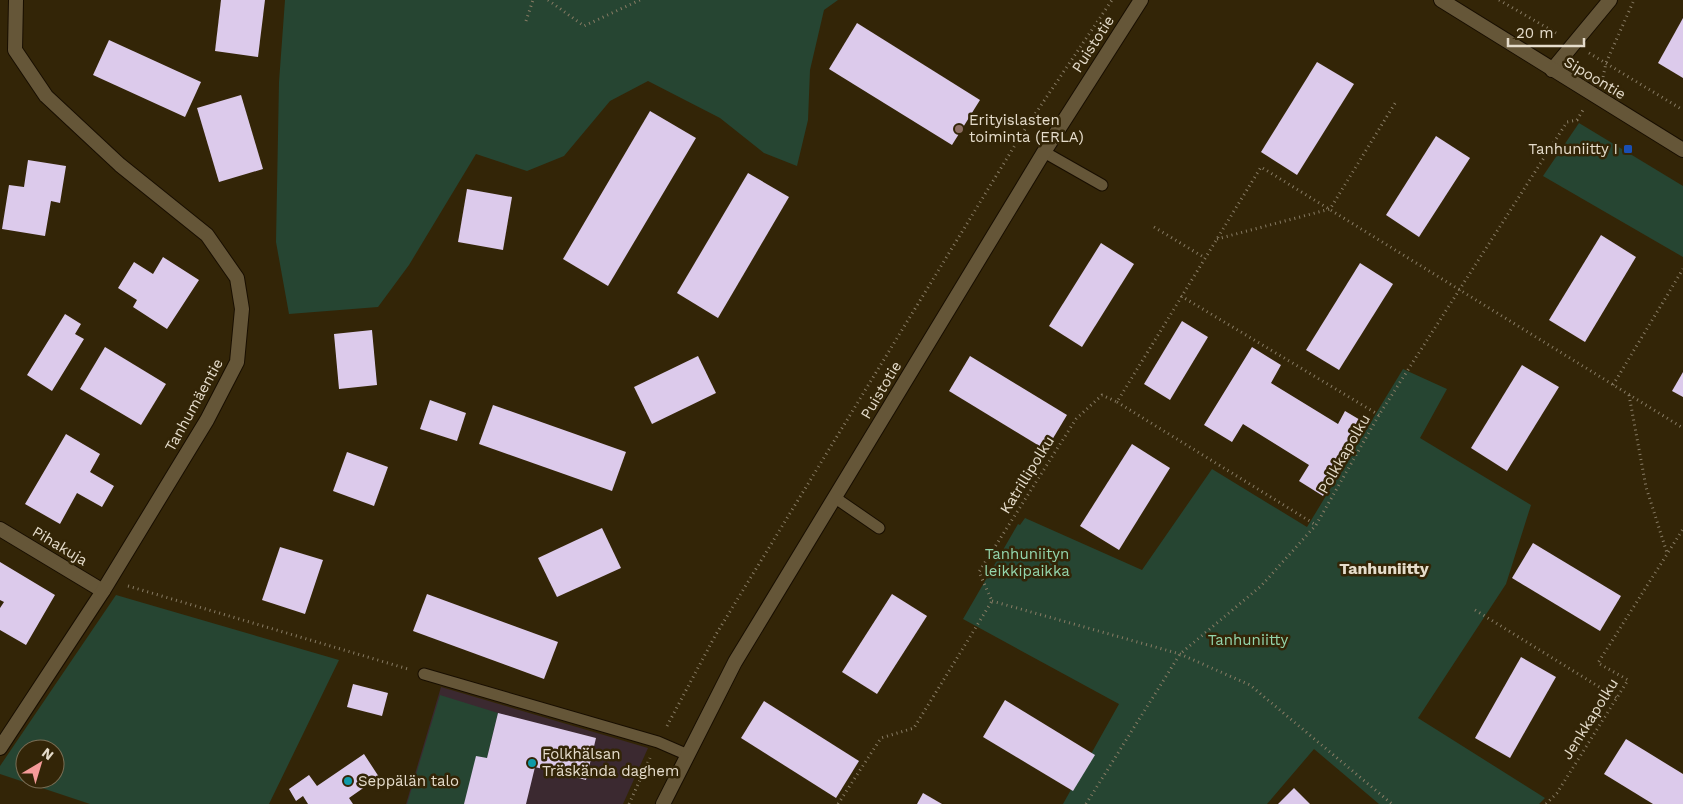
<svg xmlns="http://www.w3.org/2000/svg" width="1683" height="804" font-family="'Work Sans',sans-serif">
<rect width="100%" height="100%" fill="#332507"/>
<path fill="#3b2930" d="M 441,687 L 648,748 L 623,804 L 406,804 Z"/>
<g fill="#264532" fill-rule="evenodd">
<path d="M 285,0 L 838,0 L 824,10 L 810,70 L 808,120 L 797,166 L 764,153 L 720,118 L 648,81 L 610,101 L 564,156 L 527,171 L 476,154 L 409,265 L 378,307 L 289,314 L 276,242 L 279,82 Z"/>
<path d="M 1579,123 L 1683,186 L 1683,257 L 1543,176 Z"/>
<path d="M 1403,369 L 1447,389 L 1420,438 L 1531,505 L 1506,584 L 1418,718 L 1545,798 L 1539,804 L 1379,804 L 1314,749 L 1267,804 L 1063,804 L 1119,704 L 963,619 L 1018,524 L 1020,525 L 1025,518 L 1142,570 L 1212,469 L 1307,527 Z"/>
<path d="M 116,595 L 339,660 L 269,804 L 90,804 L 0,774 L 0,766 ZM 25,749 L 55,749 L 55,779 L 25,779 Z"/>
<path d="M 440,695 L 498,713 L 487,758 L 464,804 L 407,804 Z"/>
</g>
<g fill="#dccaeb">
<path d="M 221,0 L 265,0 L 258,57 L 215,51 Z"/>
<path d="M 1683,18 L 1683,78 L 1658,63 Z"/>
<path d="M 857,23 L 980,100 L 952,145 L 829,69 Z"/>
<path d="M 109,40 L 201,82 L 185,117 L 93,75 Z"/>
<path d="M 1317,62 L 1354,84 L 1297,175 L 1261,152 Z"/>
<path d="M 241,95 L 263,169 L 219,182 L 197,108 Z"/>
<path d="M 650,111 L 696,138 L 608,286 L 563,259 Z"/>
<path d="M 1436,136 L 1470,158 L 1419,237 L 1386,215 Z"/>
<path d="M 28,160 L 66,166 L 60,203 L 51,201 L 45,236 L 2,229 L 9,185 L 24,187 Z"/>
<path d="M 748,173 L 789,197 L 718,318 L 677,293 Z"/>
<path d="M 467,189 L 512,197 L 503,250 L 458,242 Z"/>
<path d="M 1601,235 L 1636,257 L 1585,342 L 1549,320 Z"/>
<path d="M 1101,243 L 1134,264 L 1082,347 L 1049,326 Z"/>
<path d="M 163,257 L 199,280 L 167,329 L 133,307 L 137,300 L 118,288 L 134,262 L 153,274 Z"/>
<path d="M 1360,263 L 1393,284 L 1339,370 L 1306,350 Z"/>
<path d="M 65,314 L 81,324 L 75,334 L 84,339 L 52,391 L 27,375 Z"/>
<path d="M 1182,321 L 1208,337 L 1170,400 L 1144,384 Z"/>
<path d="M 372,330 L 377,385 L 339,389 L 334,334 Z"/>
<path d="M 105,347 L 166,384 L 141,425 L 80,389 Z"/>
<path d="M 1252,347 L 1281,365 L 1271,383 L 1338,424 L 1345,411 L 1367,424 L 1323,496 L 1299,481 L 1309,465 L 1243,424 L 1232,442 L 1204,425 Z"/>
<path d="M 698,356 L 716,393 L 652,424 L 634,387 Z"/>
<path d="M 970,356 L 1067,415 L 1046,450 L 949,391 Z"/>
<path d="M 1522,365 L 1559,387 L 1507,471 L 1471,448 Z"/>
<path d="M 1683,372 L 1683,397 L 1672,391 Z"/>
<path d="M 430,400 L 466,413 L 457,441 L 420,429 Z"/>
<path d="M 493,405 L 626,452 L 612,491 L 479,444 Z"/>
<path d="M 66,434 L 100,454 L 90,472 L 114,486 L 102,507 L 77,493 L 60,524 L 25,504 Z"/>
<path d="M 1132,444 L 1170,468 L 1119,550 L 1080,526 Z"/>
<path d="M 347,452 L 388,467 L 374,506 L 333,491 Z"/>
<path d="M 602,528 L 621,568 L 557,597 L 538,558 Z"/>
<path d="M 1533,543 L 1621,596 L 1600,631 L 1512,578 Z"/>
<path d="M 280,547 L 323,560 L 305,614 L 262,600 Z"/>
<path d="M 0,562 L 55,595 L 26,645 L 0,630 L 0,608 L 4,602 L 0,600 Z"/>
<path d="M 427,594 L 558,642 L 544,679 L 413,631 Z"/>
<path d="M 892,594 L 927,616 L 877,694 L 842,672 Z"/>
<path d="M 1521,657 L 1556,677 L 1510,758 L 1475,738 Z"/>
<path d="M 353,684 L 388,693 L 382,716 L 347,707 Z"/>
<path d="M 1005,700 L 1095,755 L 1073,791 L 983,737 Z"/>
<path d="M 764,701 L 859,761 L 836,798 L 741,738 Z"/>
<path d="M 498,713 L 596,738 L 586,780 L 535,767 L 526,804 L 464,804 L 476,756 L 487,758 Z"/>
<path d="M 1626,739 L 1683,774 L 1683,804 L 1653,804 L 1604,774 Z"/>
<path d="M 364,754 L 379,777 L 349,798 L 353,804 L 308,804 L 303,796 L 296,801 L 289,789 L 309,775 L 317,786 Z"/>
<path d="M 1294,788 L 1310,804 L 1278,804 Z"/>
<path d="M 923,793 L 942,804 L 917,804 Z"/>
</g>
<g fill="none" stroke-linecap="round" stroke-linejoin="round">
<defs>
<g id="service">
<path d="M 1044,152 L 1102,185"/>
<path d="M 834,497 L 879,528"/>
<path d="M 424,674 L 658,742 L 688,755"/>
</g>
<g id="minor">
<path d="M 1552,70 L 1610,0"/>
<path d="M 0,529 L 103,591"/>
<path d="M 0,748 L 103,591 L 207,420 L 237,362 L 242,309 L 237,278 L 207,235 L 120,165 L 46,96 L 15,50 L 16,0"/>
</g>
<g id="tertiary">
<path d="M 1441,0 L 1683,150"/>
<path d="M 663,804 L 735,662 L 1044,152 L 1141,0"/>
</g>
</defs>
<use href="#service" stroke="#180e00" stroke-width="13"/>
<use href="#minor" stroke="#180e00" stroke-width="16"/>
<use href="#tertiary" stroke="#180e00" stroke-width="16"/>
<g stroke="#887c65" stroke-width="3" stroke-dasharray="1 4" stroke-linecap="butt">
<path d="M 548,0 L 584,26 L 640,0"/>
<path d="M 1499,0 L 1556,33"/>
<path d="M 526,21 L 533,0"/>
<path d="M 1589,53 L 1683,110"/>
<path d="M 1603,77 L 1606,63 L 1634,0"/>
<path d="M 1154,227 L 1205,258"/>
<path d="M 1217,239 L 1330,209 L 1397,100"/>
<path d="M 1181,296 L 1379,415"/>
<path d="M 1613,385 L 1683,269"/>
<path d="M 1629,395 L 1646,487 L 1667,553"/>
<path d="M 1117,402 L 1316,525"/>
<path d="M 128,586 L 408,669"/>
<path d="M 992,601 L 1180,654 L 1250,685 L 1392,804"/>
<path d="M 1475,610 L 1617,698"/>
<path d="M 667,726 L 715,636 L 1023,132 L 1112,0"/>
<path d="M 644,772 L 655,777"/>
<path d="M 629,804 L 650,758"/>
<path d="M 838,804 L 881,738 L 914,728 L 992,601 L 979,572 L 1076,419 L 1102,395 L 1117,402 L 1261,167 L 1683,428"/>
<path d="M 1086,804 L 1180,654 L 1261,586 L 1316,525 L 1379,415 L 1567,122 L 1577,120 L 1583,110"/>
<path d="M 1546,804 L 1557,793 L 1628,680 L 1598,663 L 1683,529"/>
</g>
<use href="#service" stroke="#655638" stroke-width="11"/>
<use href="#minor" stroke="#655638" stroke-width="14"/>
<use href="#tertiary" stroke="#655638" stroke-width="14"/>
</g>
<circle fill="#8d6e63" stroke="#332507" stroke-width="2" cx="959" cy="129" r="5"/>
<rect fill="#1a4fb4" stroke="#332507" stroke-width="2" x="1623" y="144" width="10" height="10" rx="2.5"/>
<g fill="#0f9aa8" stroke="#332507" stroke-width="2">
<circle cx="532" cy="763" r="5"/>
<circle cx="348" cy="781" r="5"/>
</g>
<g text-anchor="middle" stroke-width="5" stroke-linejoin="round" paint-order="stroke">
<g font-size="15" fill="#e5dccb" stroke="#332507">
<text transform="translate(1093 44) rotate(-57)" y="5">Puistotie</text>
<text transform="translate(1595 78) rotate(31)" y="5">Sipoontie</text>
<text transform="translate(881 390) rotate(-59)" y="5">Puistotie</text>
<text transform="translate(194 405) rotate(-61)" y="5">Tanhumäentie</text>
<text transform="translate(1344 454) rotate(-60)" y="5">Polkkapolku</text>
<text transform="translate(1027 475) rotate(-58)" y="5">Katrillipolku</text>
<text transform="translate(60 546) rotate(31)" y="5">Pihakuja</text>
<text transform="translate(1590 719) rotate(-58)" y="5">Jenkkapolku</text>
</g>
<g font-size="15" fill="#e5dccb" stroke="#332507" text-anchor="start">
<text x="969" y="125">Erityislasten<tspan x="969" dy="17">toiminta (ERLA)</tspan></text>
<text x="1618" y="154" text-anchor="end">Tanhuniitty I</text>
<text x="542" y="759">Folkhälsan<tspan x="542" dy="17">Träskända daghem</tspan></text>
<text x="358" y="786">Seppälän talo</text>
</g>
<g font-size="15" fill="#94d6ad" stroke="#332507">
<text x="1027" y="559">Tanhuniityn<tspan x="1027" dy="17">leikkipaikka</tspan></text>
<text x="1248" y="645">Tanhuniitty</text>
</g>
<g font-size="16" font-weight="bold" fill="#e5dccb" stroke="#332507">
<text x="1384" y="574">Tanhuniitty</text>
</g>
</g>
<g transform="translate(40 764) rotate(38)"><circle r="24" fill="#332507" stroke="#7a6e55"/>
<path d="M0-4L9 19L0 12L-9 19Z" fill="#f59b99"/>
<text y="-8" font-size="14" font-weight="bold" text-anchor="middle" fill="#e5dccb">N</text>
</g>
<path d="M1508 38v8h76v-8" fill="none" stroke="#e5dccb" stroke-width="2.5"/>
<text x="1516" y="38" font-size="15" fill="#e5dccb" stroke="#332507" stroke-width="4" paint-order="stroke">20 m</text>
</svg>
